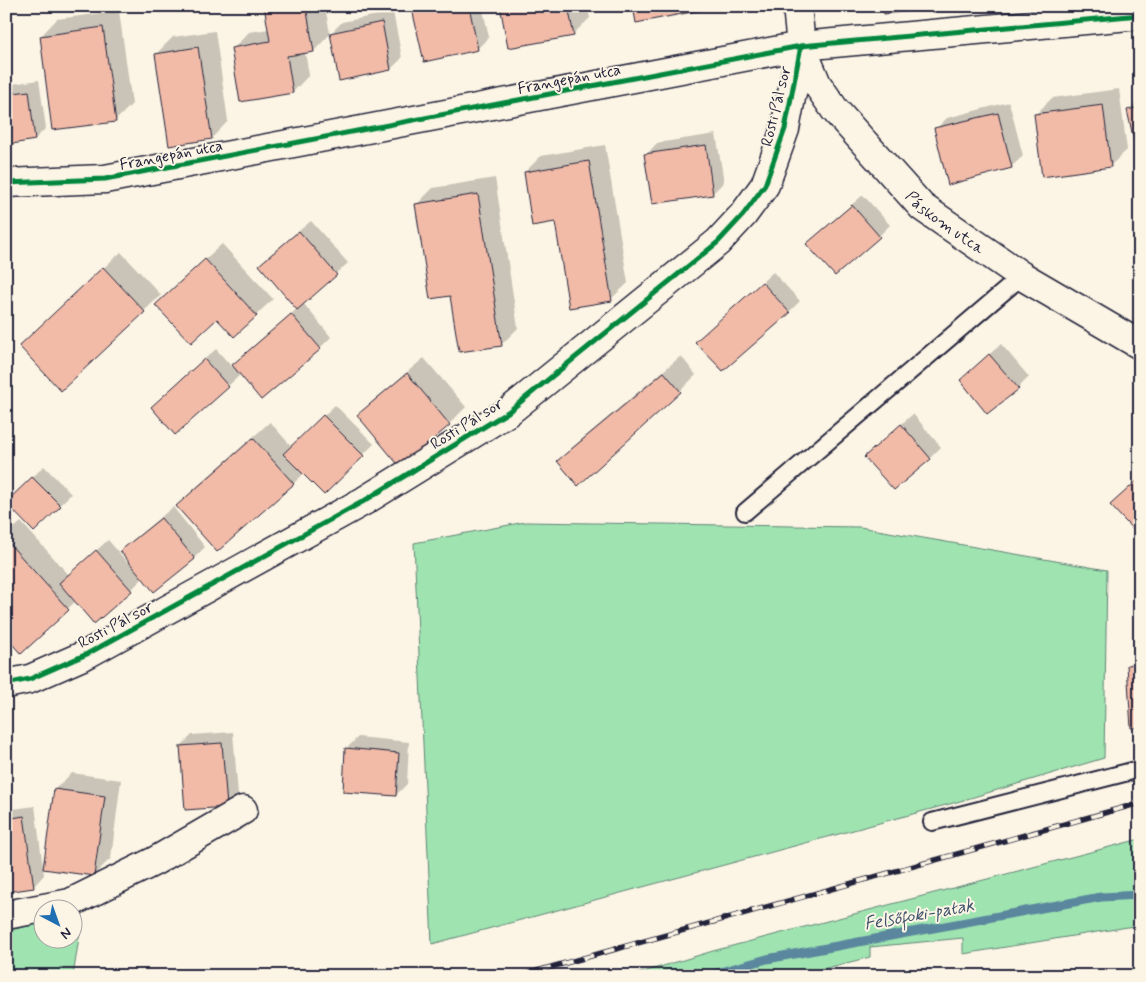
<svg xmlns="http://www.w3.org/2000/svg" width="1146" height="982" font-family="Mynerve,sans-serif">
<rect width="100%" height="100%" fill="#fcf5e5"/>
<filter id="ink" filterUnits="userSpaceOnUse"><feTurbulence type="fractalNoise" baseFrequency=".02" numOctaves="2"/><feDisplacementMap in="SourceGraphic" scale="10" xChannelSelector="R" yChannelSelector="G"/><feConvolveMatrix kernelMatrix="1 2 1 2 8 2 1 2 1" color-interpolation-filters="sRGB"/></filter>
<g filter="url(#ink)">
<g fill="#9fe4b0" stroke="#608376">
<path d="M 525,522 L 860,527 L 1107,570 L 1104,758 L 957,802 L 432,944 L 414,543 Z"/>
<path d="M 1140,839 L 1140,925 L 963,954 L 963,938 L 870,947 L 870,957 L 795,976 L 630,976 L 713,951 Z"/>
<path d="M 83,912 L 73,976 L 6,976 L 6,931 L 42,923 L 42,940 L 72,940 L 73,915 Z"/>
</g>
<g fill="#0003">
<path d="M 265,6 L 325,6 L 330,34 L 342,22 L 393,12 L 402,58 L 391,69 L 331,33 L 314,51 L 305,52 L 309,75 L 293,92 L 233,49 L 249,32 L 269,29 Z"/>
<path d="M 417,6 L 482,6 L 489,37 L 477,49 L 414,9 Z"/>
<path d="M 501,6 L 587,6 L 590,18 L 573,34 Z"/>
<path d="M 119,11 L 132,104 L 115,121 L 41,36 L 57,19 Z"/>
<path d="M 215,31 L 228,121 L 212,138 L 170,144 L 156,54 L 173,37 Z"/>
<path d="M 39,80 L 46,128 L 35,139 L 6,143 L 6,85 Z"/>
<path d="M 1119,89 L 1127,150 L 1110,166 L 1035,115 L 1052,98 Z"/>
<path d="M 1140,99 L 1140,152 L 1129,110 Z"/>
<path d="M 1009,102 L 1023,156 L 1011,167 L 936,129 L 947,118 Z"/>
<path d="M 716,134 L 724,182 L 713,193 L 646,155 L 657,143 Z"/>
<path d="M 605,145 L 628,283 L 611,299 L 556,221 L 525,172 L 541,156 Z"/>
<path d="M 495,178 L 518,328 L 502,344 L 451,294 L 416,205 L 433,188 Z"/>
<path d="M 863,195 L 890,225 L 879,236 L 819,233 Z"/>
<path d="M 311,221 L 348,263 L 303,303 L 331,337 L 320,348 L 262,398 L 241,374 L 228,386 L 163,396 L 216,349 L 232,367 L 244,354 L 298,308 L 260,265 L 271,254 Z"/>
<path d="M 222,244 L 273,299 L 256,315 L 217,317 L 173,288 Z"/>
<path d="M 121,252 L 161,295 L 61,389 L 37,329 Z"/>
<path d="M 773,272 L 800,301 L 789,312 L 723,370 L 708,331 Z"/>
<path d="M 1001,344 L 1029,377 L 1018,388 L 973,369 Z"/>
<path d="M 681,356 L 696,375 L 680,391 L 558,461 L 575,445 Z"/>
<path d="M 424,358 L 466,407 L 449,424 L 401,465 L 359,415 L 375,399 Z"/>
<path d="M 335,405 L 374,444 L 324,493 L 304,473 L 293,484 L 178,506 L 194,489 L 270,422 L 292,447 Z"/>
<path d="M 913,414 L 941,447 L 930,458 L 894,489 L 865,457 L 876,446 Z"/>
<path d="M 44,466 L 71,494 L 34,530 L 7,503 Z"/>
<path d="M 173,507 L 205,547 L 194,558 L 143,578 L 131,590 L 94,622 L 76,601 L 21,652 L 6,635 L 6,535 L 21,522 L 69,575 L 108,540 L 127,562 L 129,560 L 122,551 L 133,540 Z"/>
<path d="M 1139,654 L 1140,654 L 1140,726 L 1128,665 Z"/>
<path d="M 233,732 L 238,795 L 226,806 L 181,746 L 192,735 Z"/>
<path d="M 358,737 L 409,742 L 407,784 L 396,795 L 347,748 Z"/>
<path d="M 72,773 L 121,780 L 111,858 L 94,875 L 55,789 Z"/>
<path d="M 35,806 L 44,875 L 33,887 L 6,890 L 6,810 Z"/>
</g>
<g fill="none" stroke-linecap="round" stroke-linejoin="round">
<path stroke="#5a879e" stroke-width="9" d="M 706,976 L 767,959 L 1101,897 L 1140,895"/>
</g>
<g fill="#f2bba8" stroke="#22223b">
<path d="M 264,6 L 306,6 L 314,52 L 287,56 L 293,93 L 240,102 L 231,48 L 270,41 Z"/>
<path d="M 425,6 L 469,6 L 478,50 L 424,62 L 412,9 Z"/>
<path d="M 500,6 L 568,6 L 574,36 L 508,48 Z"/>
<path d="M 633,6 L 712,6 L 712,8 L 636,23 Z"/>
<path d="M 883,6 L 941,6 L 941,8 L 884,14 Z"/>
<path d="M 382,22 L 391,70 L 339,81 L 330,33 Z"/>
<path d="M 103,27 L 116,122 L 52,130 L 40,36 Z"/>
<path d="M 198,47 L 212,139 L 169,146 L 155,54 Z"/>
<path d="M 29,91 L 35,140 L 6,145 L 6,94 Z"/>
<path d="M 1103,105 L 1111,167 L 1042,177 L 1034,114 Z"/>
<path d="M 1140,107 L 1140,154 L 1137,154 L 1127,110 Z"/>
<path d="M 998,113 L 1012,168 L 948,185 L 934,128 Z"/>
<path d="M 706,145 L 713,195 L 652,204 L 644,154 Z"/>
<path d="M 589,161 L 612,301 L 569,308 L 555,222 L 532,226 L 524,172 Z"/>
<path d="M 478,194 L 502,346 L 459,352 L 450,296 L 430,299 L 415,204 Z"/>
<path d="M 852,205 L 880,237 L 835,276 L 806,244 Z"/>
<path d="M 299,231 L 337,275 L 297,310 L 259,265 Z"/>
<path d="M 205,259 L 257,316 L 234,337 L 217,319 L 191,343 L 155,305 Z"/>
<path d="M 103,267 L 145,312 L 61,391 L 19,346 Z"/>
<path d="M 762,282 L 790,313 L 723,371 L 695,342 Z"/>
<path d="M 291,314 L 321,349 L 261,400 L 232,365 Z"/>
<path d="M 989,354 L 1019,389 L 987,414 L 960,380 Z"/>
<path d="M 204,359 L 229,387 L 175,435 L 151,407 Z"/>
<path d="M 664,372 L 681,392 L 578,486 L 557,461 Z"/>
<path d="M 407,373 L 450,425 L 400,467 L 357,415 Z"/>
<path d="M 323,415 L 364,456 L 324,495 L 283,454 Z"/>
<path d="M 901,424 L 931,459 L 894,490 L 864,457 Z"/>
<path d="M 253,438 L 294,484 L 217,552 L 176,506 Z"/>
<path d="M 32,477 L 61,506 L 34,532 L 6,503 L 6,502 Z"/>
<path d="M 1140,478 L 1140,537 L 1110,505 Z"/>
<path d="M 161,518 L 195,559 L 154,592 L 120,551 Z"/>
<path d="M 6,540 L 69,610 L 21,654 L 6,637 Z"/>
<path d="M 96,550 L 132,591 L 94,624 L 59,583 Z"/>
<path d="M 1140,664 L 1140,727 L 1131,728 L 1127,665 Z"/>
<path d="M 222,743 L 227,807 L 185,810 L 180,746 Z"/>
<path d="M 345,748 L 399,753 L 396,796 L 343,792 Z"/>
<path d="M 54,789 L 105,796 L 94,876 L 43,869 Z"/>
<path d="M 24,816 L 34,888 L 6,892 L 6,819 Z"/>
</g>
<g fill="none" stroke-linecap="round" stroke-linejoin="round">
<defs>
<g id="service">
<path d="M 745,512 L 1022,276"/>
<path d="M 932,822 L 1140,769"/>
</g>
<g id="minor">
<path id="s1" d="M 797,6 L 801,46 L 817,84 L 835,110 L 922,207 L 1022,276 L 1140,345"/>
<path d="M 6,183 L 105,179 L 801,46 L 1140,15"/>
<path d="M 6,684 L 30,679 L 87,654 L 364,501 L 508,412 L 718,242 L 743,215 L 765,185 L 785,129 L 801,46"/>
<path d="M 6,915 L 70,903 L 155,861 L 243,810"/>
</g>
</defs>
<use href="#service" stroke="#22223b" stroke-width="20"/>
<use href="#minor" stroke="#22223b" stroke-width="31"/>
<use href="#service" stroke="#fcf5e5" stroke-width="16"/>
<use href="#minor" stroke="#fcf5e5" stroke-width="28"/>
<defs>
<path id="rail" d="M 519,976 L 1140,803"/>
</defs>
<use href="#rail" stroke="#22223b" stroke-width="5.5"/>
<use href="#rail" stroke="#fcf5e5" stroke-width="4" stroke-dasharray="11" stroke-linecap="butt"/>
<defs>
<g id="cycleway">
<path d="M 6,183 L 105,179 L 801,46 L 1140,15"/>
<path d="M 6,684 L 30,679 L 87,654 L 364,501 L 508,412 L 718,242 L 743,215 L 765,185 L 785,129 L 801,46"/>
</g>
</defs>
<use href="#cycleway" stroke="#fcf5e5" stroke-width="8"/>
<use href="#cycleway" stroke="#00873e" stroke-width="5"/>
</g>
</g>
<g text-anchor="middle" stroke-width="4" stroke-linejoin="round" paint-order="stroke">
<g font-size="16" fill="#22223b" stroke="#fcf5e5">
<text transform="translate(569 78) rotate(-11)" y="6">Frangepán utca</text>
<text transform="translate(775 106) rotate(-76)" y="6">Rosti Pál sor</text>
<text transform="translate(171 154) rotate(-11)" y="6">Frangepán utca</text>
<text dy="6" stroke="none"><textPath href="#s1" startOffset="271">Páskom utca</textPath></text>
<text transform="translate(466 423) rotate(-32)" y="6">Rosti Pál sor</text>
<text transform="translate(115 624) rotate(-28)" y="6">Rosti Pál sor</text>
</g>
<g font-size="18" font-style="italic" fill="#3e546d" stroke="#fcf5e5">
<text transform="translate(919 914) rotate(-10)" y="6">Felsőfoki-patak</text>
</g>
</g>
<rect width="1146" height="982" fill="none" stroke="#fcf5e5" stroke-width="25"/>
<rect x="12" y="12" width="1121" height="957" fill="none" stroke="#22223b" stroke-width="2" filter="url(#ink)"/>
<g transform="translate(58 924) rotate(139)"><circle r="24" fill="#fcf5e5" stroke="#a5a1a1"/>
<path d="M0-4L9 19L0 12L-9 19Z" fill="#1f6fb2"/>
<text y="-8" font-size="14" font-weight="bold" text-anchor="middle" fill="#22223b">N</text>
</g>
</svg>
